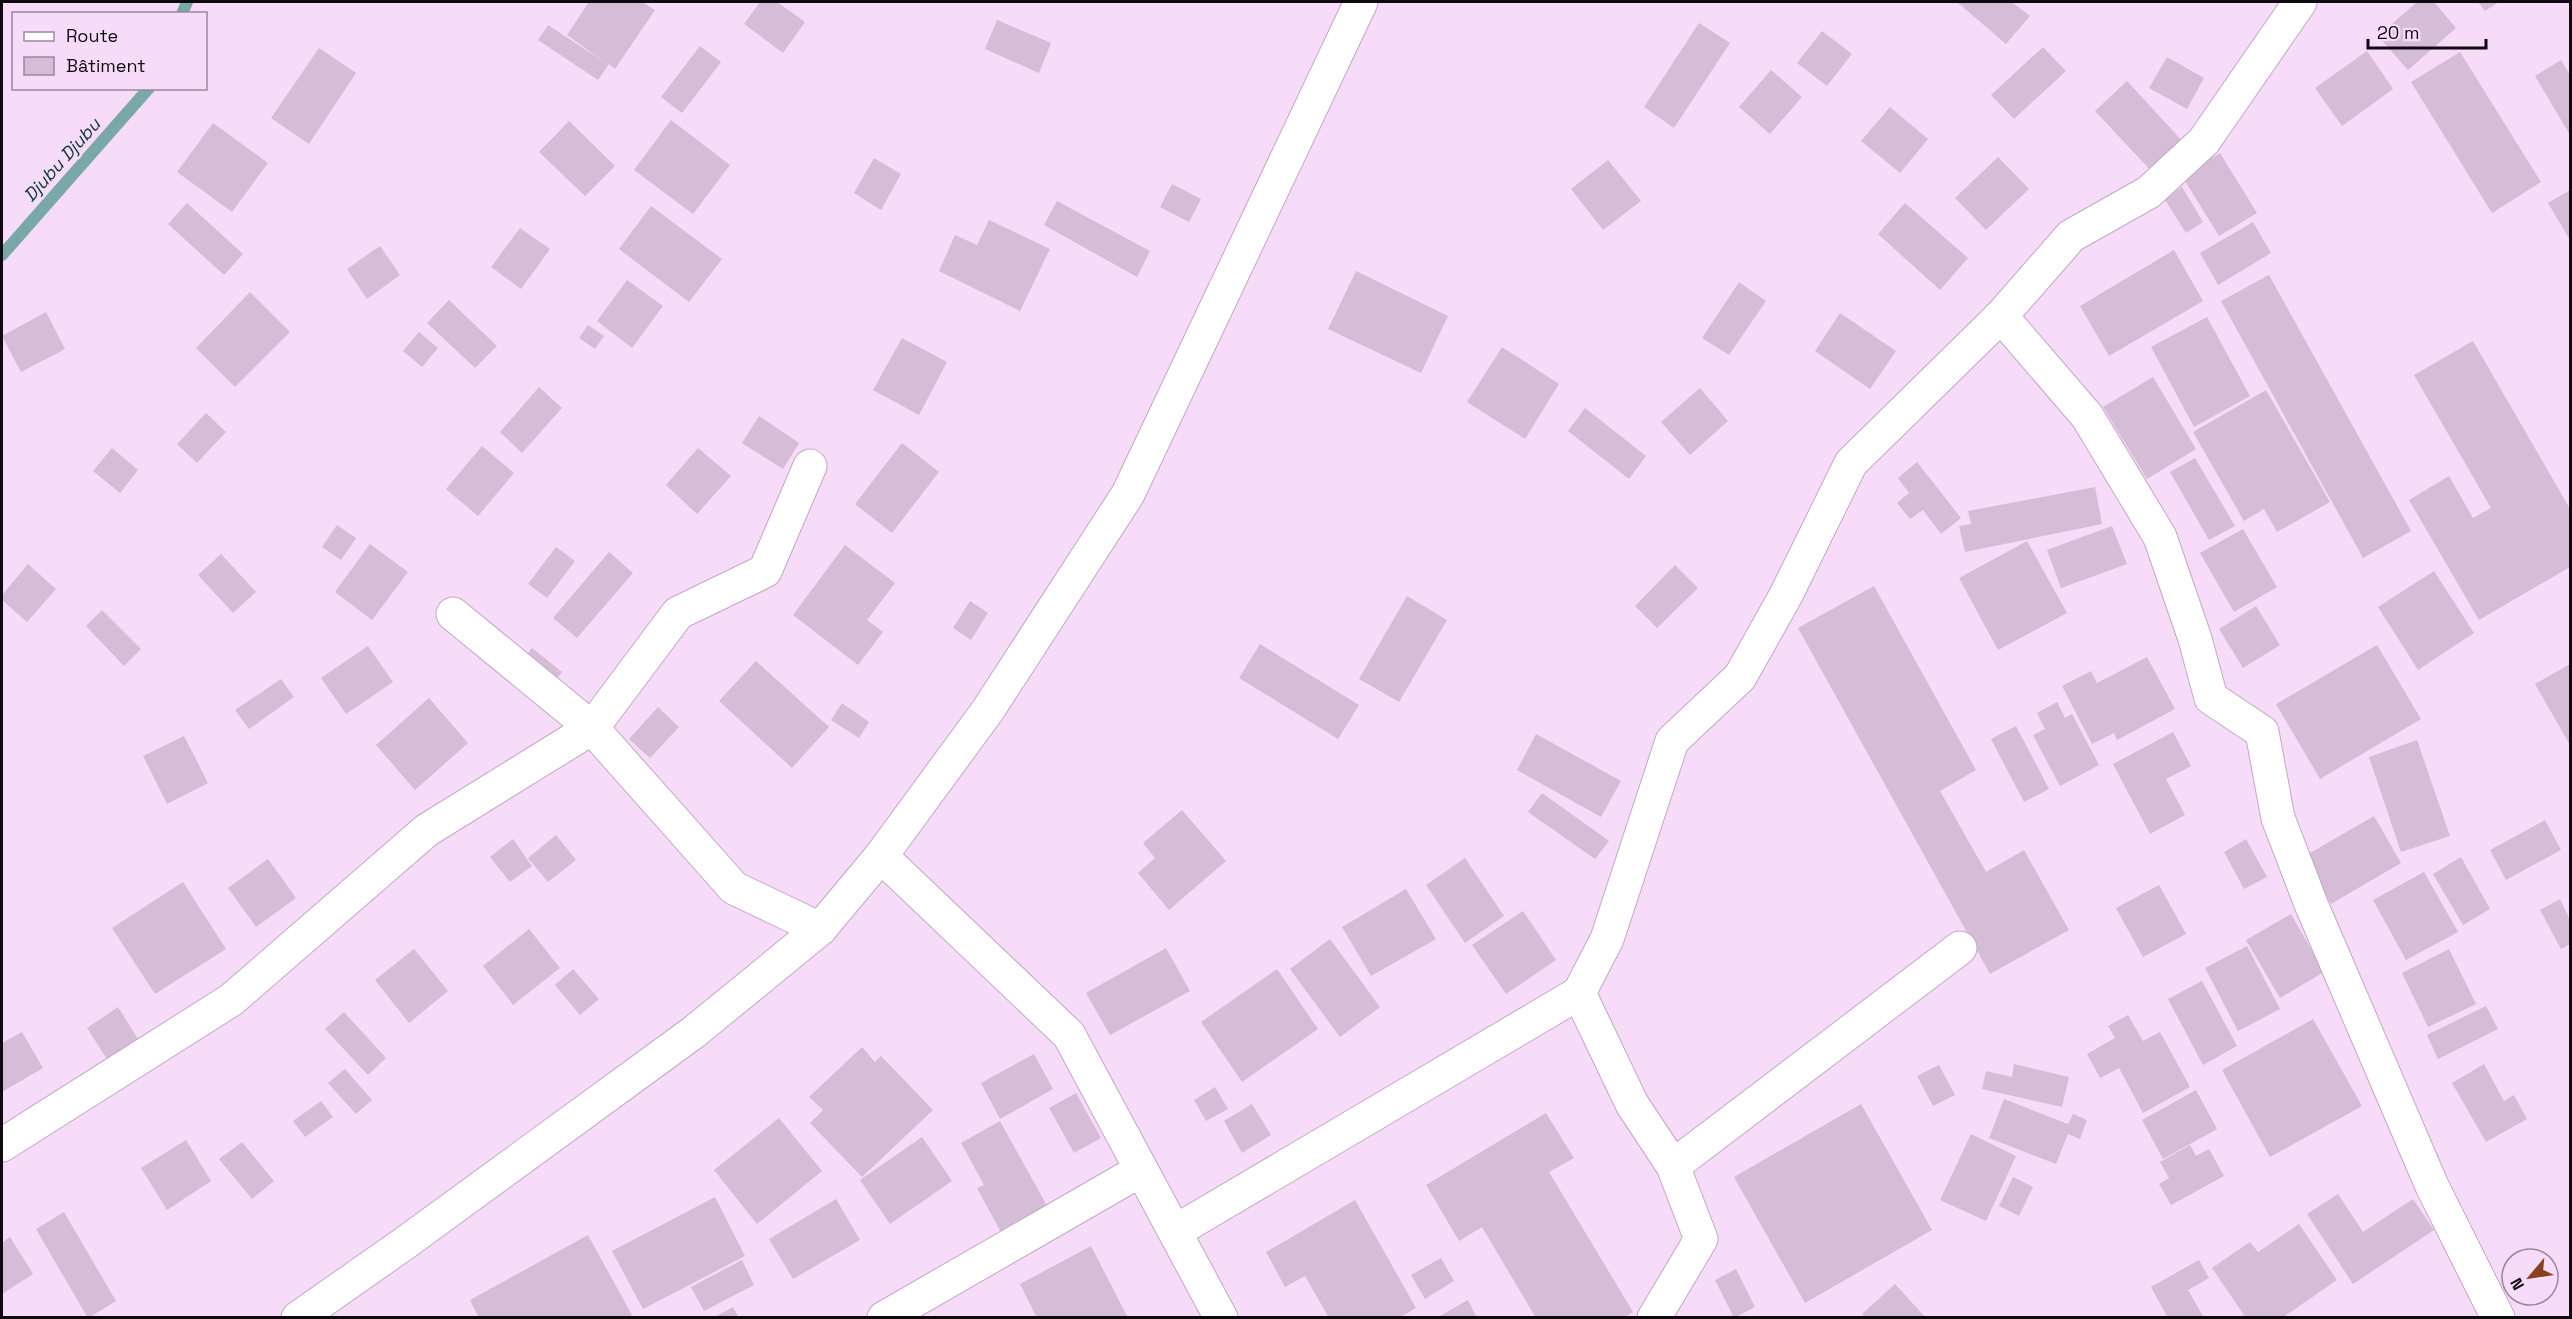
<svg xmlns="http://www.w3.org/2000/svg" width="2572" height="1319" font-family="'Space Grotesk',sans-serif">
<rect width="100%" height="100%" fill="#f6dcf8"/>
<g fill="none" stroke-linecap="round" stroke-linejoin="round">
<g stroke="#7aa8a7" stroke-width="12">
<path d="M 182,14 L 187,2"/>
<path d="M 2,255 L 149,88"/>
</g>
</g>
<g fill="#d5bcd7">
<path d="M 589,2 L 642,2 L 655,10 L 615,69 L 609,64 L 598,80 L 538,40 L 548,25 L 606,63 L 567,35 Z"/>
<path d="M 760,2 L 777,2 L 805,22 L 783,53 L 744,24 Z"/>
<path d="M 1957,2 L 2012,2 L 2030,16 L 2006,44 Z"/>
<path d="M 2417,2 L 2434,2 L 2456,28 L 2408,70 L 2378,36 Z"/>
<path d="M 2478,2 L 2499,2 L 2485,11 Z"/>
<path d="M 997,20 L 1051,43 L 1039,73 L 985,49 Z"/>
<path d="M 1699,23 L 1730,43 L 1674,128 L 1644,107 Z"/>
<path d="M 1822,31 L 1852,54 L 1827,86 L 1797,63 Z"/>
<path d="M 700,46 L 721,62 L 682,113 L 661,97 Z"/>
<path d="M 2043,47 L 2066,71 L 2014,119 L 1991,95 Z"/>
<path d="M 319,48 L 356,73 L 309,144 L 271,118 Z"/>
<path d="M 2367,51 L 2393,89 L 2342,126 L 2315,88 Z"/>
<path d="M 2460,52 L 2541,182 L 2492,213 L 2411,82 Z"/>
<path d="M 2167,57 L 2204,78 L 2187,109 L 2149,88 Z"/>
<path d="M 2561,60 L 2570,75 L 2570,135 L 2535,76 Z"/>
<path d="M 1771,70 L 1802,97 L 1770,134 L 1739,107 Z"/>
<path d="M 2127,81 L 2185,144 L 2153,173 L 2095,111 Z"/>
<path d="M 1890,107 L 1928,139 L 1900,173 L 1861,141 Z"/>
<path d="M 671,120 L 730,165 L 693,214 L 634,170 Z"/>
<path d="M 569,121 L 615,166 L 585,196 L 539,152 Z"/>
<path d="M 213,123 L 268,163 L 232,212 L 177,172 Z"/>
<path d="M 2220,153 L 2257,213 L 2219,236 L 2182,176 Z"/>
<path d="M 1998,157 L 2029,189 L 1986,230 L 1955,198 Z"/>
<path d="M 874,158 L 901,174 L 881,210 L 854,193 Z"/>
<path d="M 1608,160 L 1641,201 L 1603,230 L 1571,189 Z"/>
<path d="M 1172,184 L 1201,199 L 1189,222 L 1160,207 Z"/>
<path d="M 2182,187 L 2203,222 L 2186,233 L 2164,198 Z"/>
<path d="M 2570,190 L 2570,240 L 2548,203 Z"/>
<path d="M 1057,201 L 1150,251 L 1137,277 L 1044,225 Z"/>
<path d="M 187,203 L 243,254 L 224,275 L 168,224 Z"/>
<path d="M 1905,203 L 1968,258 L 1940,290 L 1878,234 Z"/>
<path d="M 651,206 L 722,259 L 689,302 L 619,249 Z"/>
<path d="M 989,220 L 1050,249 L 1020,311 L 939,271 L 955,235 L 977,245 Z"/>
<path d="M 2253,222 L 2271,253 L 2218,285 L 2200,253 Z"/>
<path d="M 520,228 L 550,249 L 521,289 L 491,267 Z"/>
<path d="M 380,246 L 400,275 L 367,299 L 347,269 Z"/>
<path d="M 2174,250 L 2203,301 L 2109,356 L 2080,306 Z"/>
<path d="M 1356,271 L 1448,316 L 1421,373 L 1328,329 Z"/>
<path d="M 2269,275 L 2411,531 L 2363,558 L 2221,301 Z"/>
<path d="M 627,280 L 663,306 L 632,348 L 597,321 Z"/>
<path d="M 1739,282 L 1766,301 L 1729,355 L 1702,338 Z"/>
<path d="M 250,292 L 290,332 L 235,387 L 196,348 Z"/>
<path d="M 449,300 L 497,346 L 475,368 L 427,323 Z"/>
<path d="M 46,312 L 65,349 L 21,372 L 2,336 Z"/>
<path d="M 1840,313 L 1896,351 L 1870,389 L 1815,351 Z"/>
<path d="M 2207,317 L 2250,396 L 2194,427 L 2151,347 Z"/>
<path d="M 588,325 L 604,336 L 595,349 L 579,338 Z"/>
<path d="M 419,332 L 438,348 L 422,367 L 403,351 Z"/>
<path d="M 902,338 L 947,362 L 919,415 L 873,390 Z"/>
<path d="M 2473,341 L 2570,509 L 2570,567 L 2479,620 L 2409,500 L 2449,476 L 2473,518 L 2491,508 L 2414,375 Z"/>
<path d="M 1502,347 L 1559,384 L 1525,439 L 1467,402 Z"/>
<path d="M 2153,377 L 2196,449 L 2147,479 L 2103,407 Z"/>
<path d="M 539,387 L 562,408 L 522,453 L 500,432 Z"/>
<path d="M 1700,388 L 1728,421 L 1690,455 L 1661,422 Z"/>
<path d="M 2266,390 L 2330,502 L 2277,532 L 2264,509 L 2244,521 L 2193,432 Z"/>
<path d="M 1585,408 L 1646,456 L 1629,479 L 1568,431 Z"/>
<path d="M 206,413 L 226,432 L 197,463 L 177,444 Z"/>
<path d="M 759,416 L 799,443 L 783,469 L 742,443 Z"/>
<path d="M 902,443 L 939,472 L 892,533 L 855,504 Z"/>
<path d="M 482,446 L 514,473 L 478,516 L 446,489 Z"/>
<path d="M 112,448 L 138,470 L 120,493 L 93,471 Z"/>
<path d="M 698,448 L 731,476 L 697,514 L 666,485 Z"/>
<path d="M 2195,458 L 2235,526 L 2209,540 L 2170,472 Z"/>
<path d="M 1917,462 L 1961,518 L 1941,534 L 1923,510 L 1910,519 L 1897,503 L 1909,493 L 1898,478 Z"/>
<path d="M 2095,487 L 2102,524 L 1965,552 L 1959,526 L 1971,524 L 1968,511 Z"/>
<path d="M 337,525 L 356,538 L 341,560 L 322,547 Z"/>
<path d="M 2112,526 L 2127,564 L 2061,588 L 2047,550 Z"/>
<path d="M 2243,529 L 2277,587 L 2234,612 L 2200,553 Z"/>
<path d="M 2027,541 L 2067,613 L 1998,650 L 1959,578 Z"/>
<path d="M 370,544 L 408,572 L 372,620 L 335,592 Z"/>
<path d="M 845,545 L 895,583 L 867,620 L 883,632 L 858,665 L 793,615 Z"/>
<path d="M 556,547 L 575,561 L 547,598 L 528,584 Z"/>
<path d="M 609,552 L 633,573 L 577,638 L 553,618 Z"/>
<path d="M 221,554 L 256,592 L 233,613 L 198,575 Z"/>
<path d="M 28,564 L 56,589 L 27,622 L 2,600 L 2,595 Z"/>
<path d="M 1675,565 L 1698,588 L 1657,628 L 1635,606 Z"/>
<path d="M 2434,571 L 2474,633 L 2418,670 L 2378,607 Z"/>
<path d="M 1874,586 L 1976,770 L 1940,791 L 1986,872 L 2024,850 L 2069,930 L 1990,974 L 1798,628 Z"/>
<path d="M 1407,596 L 1447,620 L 1399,702 L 1359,679 Z"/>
<path d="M 970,601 L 988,613 L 971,640 L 953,628 Z"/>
<path d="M 2256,606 L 2280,645 L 2243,668 L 2219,629 Z"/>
<path d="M 102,610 L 141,649 L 124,666 L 86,626 Z"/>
<path d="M 1260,644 L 1359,705 L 1338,739 L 1239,678 Z"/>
<path d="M 2377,645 L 2421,719 L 2320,779 L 2276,704 Z"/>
<path d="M 368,646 L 393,682 L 346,714 L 321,678 Z"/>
<path d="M 532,648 L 562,672 L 551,685 L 522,660 Z"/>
<path d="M 2147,657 L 2175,709 L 2117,740 L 2114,733 L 2092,744 L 2062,686 L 2091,671 L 2097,683 Z"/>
<path d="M 756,661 L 829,727 L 792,768 L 719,701 Z"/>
<path d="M 2570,664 L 2570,745 L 2535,684 Z"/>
<path d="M 281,679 L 294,697 L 249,729 L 235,710 Z"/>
<path d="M 429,698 L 468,743 L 415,790 L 376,745 Z"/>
<path d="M 2057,702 L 2065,718 L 2072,714 L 2099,765 L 2060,786 L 2033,735 L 2045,729 L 2037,713 Z"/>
<path d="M 842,703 L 869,722 L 859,738 L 831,720 Z"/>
<path d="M 658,707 L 679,727 L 650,758 L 629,739 Z"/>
<path d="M 2016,726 L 2049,789 L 2024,802 L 1991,739 Z"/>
<path d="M 2173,732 L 2191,766 L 2166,779 L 2185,815 L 2150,834 L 2113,764 Z"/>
<path d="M 1536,734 L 1621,781 L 1601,817 L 1517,770 Z"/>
<path d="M 184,736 L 208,783 L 167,804 L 143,756 Z"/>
<path d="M 2417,740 L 2450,836 L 2401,852 L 2369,757 Z"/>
<path d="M 1542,793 L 1609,841 L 1595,859 L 1528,812 Z"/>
<path d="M 1182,810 L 1226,861 L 1169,910 L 1138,873 L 1155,858 L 1143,843 Z"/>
<path d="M 2374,816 L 2401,863 L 2331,904 L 2303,857 Z"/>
<path d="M 2545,820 L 2561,850 L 2506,880 L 2490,850 Z"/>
<path d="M 556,835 L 576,860 L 548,882 L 528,858 Z"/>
<path d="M 513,839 L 532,866 L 510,882 L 490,857 Z"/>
<path d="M 2246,839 L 2267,877 L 2244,889 L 2224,852 Z"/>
<path d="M 2461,857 L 2490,909 L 2463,925 L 2433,874 Z"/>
<path d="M 1465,858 L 1504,916 L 1465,943 L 1426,885 Z"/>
<path d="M 268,859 L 296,898 L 256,927 L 228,888 Z"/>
<path d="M 2424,872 L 2458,932 L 2406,960 L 2373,900 Z"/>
<path d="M 183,882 L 226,949 L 155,994 L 112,928 Z"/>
<path d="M 2159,885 L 2186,934 L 2143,957 L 2116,908 Z"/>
<path d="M 1406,889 L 1436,939 L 1371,976 L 1342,927 Z"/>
<path d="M 2560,899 L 2570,920 L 2570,944 L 2561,949 L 2540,910 Z"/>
<path d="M 1523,911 L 1556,960 L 1506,994 L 1472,945 Z"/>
<path d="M 2291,914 L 2324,972 L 2280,998 L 2246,940 Z"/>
<path d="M 529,929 L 560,968 L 513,1005 L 483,966 Z"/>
<path d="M 1330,939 L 1380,1007 L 1340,1037 L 1290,969 Z"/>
<path d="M 2247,946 L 2280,1009 L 2238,1031 L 2205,968 Z"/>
<path d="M 1166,948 L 1190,991 L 1110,1035 L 1086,993 Z"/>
<path d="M 414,949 L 448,991 L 409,1023 L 375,980 Z"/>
<path d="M 2449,949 L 2476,1004 L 2428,1027 L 2402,973 Z"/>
<path d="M 573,969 L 599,999 L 580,1015 L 555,985 Z"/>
<path d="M 1277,969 L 1318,1029 L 1242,1082 L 1201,1022 Z"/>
<path d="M 2202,981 L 2237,1046 L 2203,1065 L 2168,999 Z"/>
<path d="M 2486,1006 L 2498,1029 L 2438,1059 L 2427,1035 Z"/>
<path d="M 118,1007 L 138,1039 L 107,1059 L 87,1028 Z"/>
<path d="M 344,1012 L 386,1058 L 368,1075 L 325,1029 Z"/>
<path d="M 2128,1015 L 2143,1041 L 2160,1032 L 2190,1087 L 2143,1113 L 2119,1068 L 2100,1078 L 2087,1054 L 2115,1038 L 2108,1026 Z"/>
<path d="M 2313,1019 L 2362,1106 L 2270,1157 L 2222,1070 Z"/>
<path d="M 22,1032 L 43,1068 L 2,1092 L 2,1043 Z"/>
<path d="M 862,1047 L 875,1062 L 881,1056 L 933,1110 L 862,1177 L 810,1123 L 823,1110 L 809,1097 Z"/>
<path d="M 1034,1054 L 1053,1089 L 1000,1119 L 981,1083 Z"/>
<path d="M 2014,1064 L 2069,1077 L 2062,1107 L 1982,1089 L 1986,1071 L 2012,1077 Z"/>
<path d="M 2484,1064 L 2504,1101 L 2514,1095 L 2527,1119 L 2486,1142 L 2452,1083 Z"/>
<path d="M 1939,1065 L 1955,1095 L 1933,1106 L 1917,1076 Z"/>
<path d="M 345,1069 L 372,1100 L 356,1114 L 328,1083 Z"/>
<path d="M 1215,1087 L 1228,1109 L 1206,1121 L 1194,1100 Z"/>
<path d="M 2196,1090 L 2217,1129 L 2163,1159 L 2142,1120 Z"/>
<path d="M 1076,1093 L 1101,1138 L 1074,1153 L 1049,1108 Z"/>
<path d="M 2004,1099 L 2068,1124 L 2073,1114 L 2087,1120 L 2080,1139 L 2068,1134 L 2056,1164 L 1989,1138 Z"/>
<path d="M 321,1101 L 333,1117 L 305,1137 L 293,1121 Z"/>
<path d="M 1252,1104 L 1271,1135 L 1242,1153 L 1224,1121 Z"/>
<path d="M 1861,1104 L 1932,1230 L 1805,1303 L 1734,1177 Z"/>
<path d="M 1546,1113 L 1574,1158 L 1549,1172 L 1633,1312 L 1623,1318 L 1536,1318 L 1482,1227 L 1459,1241 L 1426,1185 Z"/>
<path d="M 779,1118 L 822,1171 L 757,1224 L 714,1170 Z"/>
<path d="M 1000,1121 L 1050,1211 L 1003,1236 L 977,1188 L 984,1185 L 961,1143 Z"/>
<path d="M 1971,1134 L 2016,1156 L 1986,1221 L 1940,1200 Z"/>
<path d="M 922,1137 L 952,1181 L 890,1224 L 860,1180 Z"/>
<path d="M 186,1140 L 211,1181 L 167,1210 L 141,1168 Z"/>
<path d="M 242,1142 L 274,1181 L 252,1199 L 219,1159 Z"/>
<path d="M 2190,1145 L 2196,1156 L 2209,1149 L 2224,1176 L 2171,1205 L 2159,1184 L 2169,1178 L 2160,1162 Z"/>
<path d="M 2013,1177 L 2033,1187 L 2019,1216 L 1999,1206 Z"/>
<path d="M 2338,1194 L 2363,1232 L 2413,1199 L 2434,1230 L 2353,1284 L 2307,1214 Z"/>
<path d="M 715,1197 L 745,1256 L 643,1309 L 612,1251 Z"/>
<path d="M 836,1199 L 860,1240 L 793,1279 L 769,1239 Z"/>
<path d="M 1355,1200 L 1416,1308 L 1399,1318 L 1329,1318 L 1305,1276 L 1285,1287 L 1266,1252 Z"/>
<path d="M 64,1212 L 116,1301 L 88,1318 L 36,1229 Z"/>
<path d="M 2299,1224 L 2337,1280 L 2282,1318 L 2246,1318 L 2212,1268 L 2250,1242 L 2258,1252 Z"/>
<path d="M 588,1235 L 632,1315 L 628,1318 L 479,1318 L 470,1300 Z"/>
<path d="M 10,1237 L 33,1274 L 2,1294 L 2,1243 Z"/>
<path d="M 1091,1246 L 1128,1318 L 1037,1318 L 1020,1284 Z"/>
<path d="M 1441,1258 L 1454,1281 L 1425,1299 L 1411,1275 Z"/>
<path d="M 742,1260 L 754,1285 L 704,1311 L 691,1287 Z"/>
<path d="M 2199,1260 L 2209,1278 L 2188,1290 L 2203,1316 L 2168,1318 L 2151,1287 Z"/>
<path d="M 1736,1269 L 1755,1307 L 1734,1318 L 1715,1280 Z"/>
<path d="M 1895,1284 L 1926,1318 L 1865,1318 L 1862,1314 Z"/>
<path d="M 1468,1300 L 1477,1318 L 1436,1318 Z"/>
<path d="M 733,1307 L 739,1318 L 713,1318 Z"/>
</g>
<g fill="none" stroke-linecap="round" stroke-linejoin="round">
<defs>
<g id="minor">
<path d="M 2001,316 L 2087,416 L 2160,537 L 2195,639 L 2211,698 L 2262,732 L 2278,818 L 2311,904 L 2432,1186 L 2498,1318"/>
<path d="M 453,614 L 592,728 L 734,888 L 820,929"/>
<path d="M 881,856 L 1069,1035 L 1221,1318"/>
<path d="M 1579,993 L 1632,1104 L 1673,1166 L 1701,1239 L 1654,1318"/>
<path d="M 2,1145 L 231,1000 L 427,830 L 592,728 L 678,613 L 765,571 L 810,466"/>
<path d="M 1673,1166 L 1960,948"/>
<path d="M 1176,1231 L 1579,993 L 1607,939 L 1672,741 L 1740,677 L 1786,595 L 1851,463 L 2001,316 L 2071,236 L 2149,192 L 2204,141 L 2300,2"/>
<path d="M 298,1318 L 405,1243 L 694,1032 L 820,929 L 881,856 L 988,710 L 1128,494 L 1361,2"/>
<path d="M 884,1318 L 1141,1170"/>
</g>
</defs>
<use href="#minor" stroke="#c1a8c3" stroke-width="35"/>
<use href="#minor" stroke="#fff" stroke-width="33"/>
</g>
<g text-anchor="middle" stroke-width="5" stroke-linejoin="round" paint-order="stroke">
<g font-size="18" font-style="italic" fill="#0b3939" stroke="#f6dcf8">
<text transform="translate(62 160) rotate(-48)" y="6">Djubu Djubu</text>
</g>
</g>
<rect width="2572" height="1319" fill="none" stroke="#110912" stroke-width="6"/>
<rect x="12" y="12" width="195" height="78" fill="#f6dcf8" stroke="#9a889c" stroke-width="1.5"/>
<rect x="24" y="32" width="30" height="9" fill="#ffffff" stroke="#9a889c" stroke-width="1.5"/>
<text x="66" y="42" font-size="18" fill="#110912">Route</text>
<rect x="24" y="57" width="30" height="18" fill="#d5bcd7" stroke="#9a889c" stroke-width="1.5"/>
<text x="66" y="72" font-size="18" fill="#110912">Bâtiment</text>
<g transform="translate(2530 1277) rotate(241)"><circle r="28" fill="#f6dcf8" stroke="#9a889c" stroke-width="1.5"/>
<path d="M0-4.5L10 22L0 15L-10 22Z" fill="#884020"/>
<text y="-9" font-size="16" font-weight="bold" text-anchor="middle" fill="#110912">N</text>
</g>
<path d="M2368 39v9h118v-9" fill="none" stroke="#110912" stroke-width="3"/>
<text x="2377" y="39" font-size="18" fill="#110912" stroke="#f6dcf8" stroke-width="4.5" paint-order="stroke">20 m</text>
</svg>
